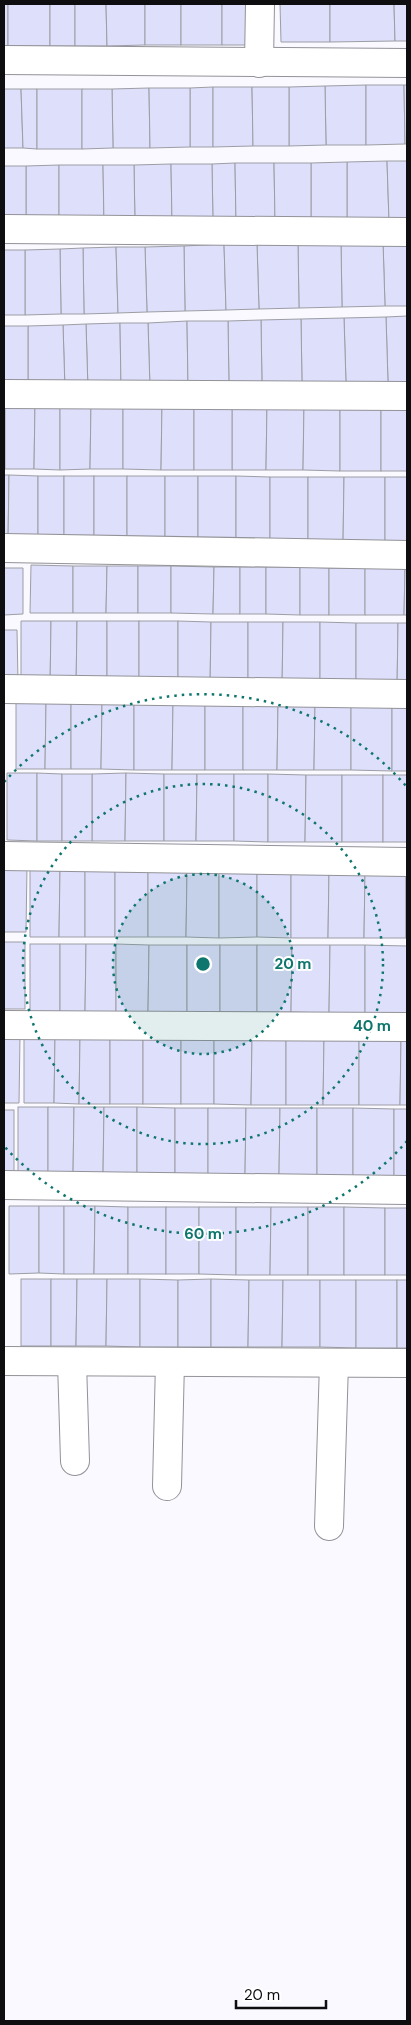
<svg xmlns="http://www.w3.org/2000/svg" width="411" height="2025" font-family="'DM Sans',sans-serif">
<rect width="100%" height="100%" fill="#f9f9ff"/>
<g fill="#dddffb" stroke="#9d9ea4">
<rect x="4" y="4" width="4" height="42"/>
<rect x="8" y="4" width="42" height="42"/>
<rect x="50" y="4" width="25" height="42"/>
<path d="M 75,4 L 106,4 L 107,46 L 75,46 Z"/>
<path d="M 106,4 L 145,4 L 145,45 L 107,46 Z"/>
<rect x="145" y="4" width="36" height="41"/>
<rect x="181" y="4" width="41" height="41"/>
<path d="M 222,4 L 249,4 L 250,45 L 222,45 Z"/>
<path d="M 280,4 L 330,4 L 330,42 L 281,42 Z"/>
<path d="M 330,4 L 394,4 L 395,41 L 330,42 Z"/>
<path d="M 394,4 L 407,4 L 407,41 L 395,41 Z"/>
<path d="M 366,85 L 366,145 L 326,145 L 325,86 Z"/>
<path d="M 366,85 L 404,85 L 405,144 L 366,145 Z"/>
<path d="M 404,85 L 407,85 L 407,144 L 405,144 Z"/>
<path d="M 325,86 L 326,145 L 289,146 L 289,87 Z"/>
<path d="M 213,87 L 213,147 L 190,147 L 190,88 Z"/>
<path d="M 213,87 L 252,87 L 253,146 L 213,147 Z"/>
<path d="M 252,87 L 289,87 L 289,146 L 253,146 Z"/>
<path d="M 149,88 L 150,148 L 113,148 L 112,89 Z"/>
<path d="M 149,88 L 190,88 L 190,147 L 150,148 Z"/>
<path d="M 4,89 L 21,89 L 23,148 L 4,148 Z"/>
<path d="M 21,89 L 37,89 L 37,149 L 23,148 Z"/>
<rect x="37" y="89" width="45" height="60"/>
<path d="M 82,89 L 112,89 L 113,148 L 82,149 Z"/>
<path d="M 387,161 L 389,221 L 347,221 L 347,162 Z"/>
<path d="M 387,161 L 407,161 L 407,221 L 389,221 Z"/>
<path d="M 347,162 L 347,221 L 311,222 L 311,163 Z"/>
<path d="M 235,163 L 236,223 L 213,223 L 212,164 Z"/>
<path d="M 235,163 L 274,163 L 275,222 L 236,223 Z"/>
<path d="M 274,163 L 311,163 L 311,222 L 275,222 Z"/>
<path d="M 171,164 L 172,223 L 135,224 L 134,165 Z"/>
<path d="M 171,164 L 212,164 L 213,223 L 172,223 Z"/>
<path d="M 59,165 L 59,225 L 26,225 L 26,166 Z"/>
<path d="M 59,165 L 103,165 L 104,225 L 59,225 Z"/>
<path d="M 103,165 L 134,165 L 135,224 L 104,225 Z"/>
<path d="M 4,166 L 26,166 L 26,225 L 4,226 Z"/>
<path d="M 407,240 L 407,306 L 385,306 L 383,241 Z"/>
<path d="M 383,241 L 385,306 L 342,307 L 341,242 Z"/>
<path d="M 341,242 L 342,307 L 299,308 L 298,243 Z"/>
<path d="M 298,243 L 299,308 L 259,309 L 257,244 Z"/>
<path d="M 224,244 L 226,310 L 185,311 L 184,246 Z"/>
<path d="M 224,244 L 257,244 L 259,309 L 226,310 Z"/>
<path d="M 184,246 L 185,311 L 147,312 L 145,247 Z"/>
<path d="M 116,247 L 118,313 L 84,314 L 83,248 Z"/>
<path d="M 116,247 L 145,247 L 147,312 L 118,313 Z"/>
<path d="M 83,248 L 84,314 L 61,314 L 60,249 Z"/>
<path d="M 60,249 L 61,314 L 25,315 L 25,250 Z"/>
<rect x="4" y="250" width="21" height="65"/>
<path d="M 407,316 L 407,382 L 388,382 L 386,317 Z"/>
<path d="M 386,317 L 388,382 L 346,383 L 344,318 Z"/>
<path d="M 344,318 L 346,383 L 302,384 L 301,319 Z"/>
<path d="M 301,319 L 302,384 L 262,385 L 261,320 Z"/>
<path d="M 261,320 L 262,385 L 229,386 L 228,321 Z"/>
<path d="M 187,321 L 188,387 L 150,388 L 148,323 Z"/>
<path d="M 187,321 L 228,321 L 229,386 L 188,387 Z"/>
<path d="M 120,323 L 121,389 L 88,390 L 86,324 Z"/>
<path d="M 120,323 L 148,323 L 150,388 L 121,389 Z"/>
<path d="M 86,324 L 88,390 L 65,390 L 63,325 Z"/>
<path d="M 63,325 L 65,390 L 28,391 L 28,326 Z"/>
<rect x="4" y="326" width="24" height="65"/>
<path d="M 5,402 L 35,402 L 34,469 L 5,469 Z"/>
<path d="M 35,402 L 60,402 L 60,470 L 34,469 Z"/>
<path d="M 60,402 L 91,402 L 90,469 L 60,470 Z"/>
<path d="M 91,402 L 123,402 L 123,469 L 90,469 Z"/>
<path d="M 123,402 L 162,402 L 161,470 L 123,469 Z"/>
<path d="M 162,402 L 194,403 L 194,470 L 161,470 Z"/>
<path d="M 267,402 L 266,470 L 232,470 L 232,403 Z"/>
<path d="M 267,402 L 304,403 L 303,470 L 266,470 Z"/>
<rect x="194" y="403" width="38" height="67"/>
<path d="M 304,403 L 340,403 L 340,471 L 303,470 Z"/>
<rect x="340" y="403" width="41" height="68"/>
<rect x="381" y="403" width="26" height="68"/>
<path d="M 4,475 L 9,475 L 8,543 L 4,543 Z"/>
<path d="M 9,475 L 38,476 L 38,543 L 8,543 Z"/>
<rect x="38" y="476" width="26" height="67"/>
<rect x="64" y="476" width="30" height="67"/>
<rect x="94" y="476" width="33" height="67"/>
<path d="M 127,476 L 165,476 L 165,544 L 127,543 Z"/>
<path d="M 165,476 L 198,476 L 198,543 L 165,544 Z"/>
<path d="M 198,476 L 236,476 L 236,544 L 198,543 Z"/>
<path d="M 236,476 L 270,477 L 270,544 L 236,544 Z"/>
<rect x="270" y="477" width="38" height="67"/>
<path d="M 308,477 L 344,477 L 343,544 L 308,544 Z"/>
<path d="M 344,477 L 385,477 L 385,544 L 343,544 Z"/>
<path d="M 385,477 L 407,477 L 407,545 L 385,544 Z"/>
<path d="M 31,565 L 73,566 L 73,613 L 30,613 Z"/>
<path d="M 73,566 L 107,566 L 106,613 L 73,613 Z"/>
<path d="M 107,566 L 138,566 L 138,613 L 106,613 Z"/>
<rect x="138" y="566" width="33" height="47"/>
<path d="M 171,566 L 214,567 L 213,614 L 171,613 Z"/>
<path d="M 214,567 L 240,567 L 240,614 L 213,614 Z"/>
<rect x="240" y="567" width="26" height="47"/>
<path d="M 266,567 L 300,567 L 300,615 L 266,614 Z"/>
<path d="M 300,567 L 329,568 L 329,615 L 300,615 Z"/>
<path d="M 4,568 L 23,568 L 23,614 L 4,615 Z"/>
<rect x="329" y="568" width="36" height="47"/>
<path d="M 365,568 L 405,568 L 404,615 L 365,615 Z"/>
<path d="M 405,568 L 407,568 L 407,615 L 404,615 Z"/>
<path d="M 21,621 L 51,621 L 50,689 L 21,688 Z"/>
<path d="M 51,621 L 77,621 L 76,689 L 50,689 Z"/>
<path d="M 77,621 L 107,621 L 107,689 L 76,689 Z"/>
<rect x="107" y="621" width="32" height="68"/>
<rect x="139" y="621" width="39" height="68"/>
<path d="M 178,621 L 211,622 L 210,689 L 178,689 Z"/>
<path d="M 211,622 L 248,622 L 248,689 L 210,689 Z"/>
<path d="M 248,622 L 283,622 L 282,690 L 248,689 Z"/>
<path d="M 283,622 L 320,622 L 320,690 L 282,690 Z"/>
<path d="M 320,622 L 356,623 L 356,690 L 320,690 Z"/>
<path d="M 356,623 L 398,623 L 397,690 L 356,690 Z"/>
<path d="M 398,623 L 407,623 L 407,690 L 397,690 Z"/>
<path d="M 4,630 L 17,630 L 18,682 L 4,683 Z"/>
<path d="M 16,701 L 46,702 L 45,769 L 16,769 Z"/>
<path d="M 46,702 L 71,702 L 71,769 L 45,769 Z"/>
<path d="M 71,702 L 102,702 L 101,769 L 71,769 Z"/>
<path d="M 102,702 L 134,702 L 134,770 L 101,769 Z"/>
<path d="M 134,702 L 173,702 L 172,770 L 134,770 Z"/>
<path d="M 173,702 L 205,702 L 205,770 L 172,770 Z"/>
<rect x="205" y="702" width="38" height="68"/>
<path d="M 243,702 L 278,703 L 277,770 L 243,770 Z"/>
<path d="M 278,703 L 315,703 L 314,770 L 277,770 Z"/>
<path d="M 315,703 L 351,703 L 351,770 L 314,770 Z"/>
<path d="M 351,703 L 392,703 L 392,771 L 351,770 Z"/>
<rect x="392" y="703" width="15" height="68"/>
<path d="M 7,773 L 37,773 L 37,841 L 7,840 Z"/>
<path d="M 37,773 L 62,774 L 62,841 L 37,841 Z"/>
<path d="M 126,773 L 125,841 L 92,841 L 92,774 Z"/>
<path d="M 126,773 L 164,774 L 164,841 L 125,841 Z"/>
<rect x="62" y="774" width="30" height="67"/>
<path d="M 164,774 L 197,774 L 196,841 L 164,841 Z"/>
<path d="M 197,774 L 234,774 L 234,841 L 196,841 Z"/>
<path d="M 234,774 L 268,774 L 268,842 L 234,841 Z"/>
<path d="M 268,774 L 306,775 L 305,842 L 268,842 Z"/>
<path d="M 306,775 L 342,775 L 342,842 L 305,842 Z"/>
<rect x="342" y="775" width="41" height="67"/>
<rect x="383" y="775" width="24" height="67"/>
<path d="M 4,865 L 27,865 L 26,932 L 4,932 Z"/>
<path d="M 30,869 L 60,869 L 59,937 L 30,937 Z"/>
<path d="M 60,869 L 85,870 L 85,937 L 59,937 Z"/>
<path d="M 115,869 L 115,937 L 85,937 L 85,870 Z"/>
<path d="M 115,869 L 148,870 L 148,937 L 115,937 Z"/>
<path d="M 148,870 L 187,870 L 186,937 L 148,937 Z"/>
<path d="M 187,870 L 219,870 L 219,938 L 186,937 Z"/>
<path d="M 219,870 L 257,870 L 257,937 L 219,938 Z"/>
<path d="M 257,870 L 291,870 L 291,938 L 257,937 Z"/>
<path d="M 291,870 L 329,870 L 328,938 L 291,938 Z"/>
<path d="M 329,870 L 365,871 L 364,938 L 328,938 Z"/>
<path d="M 365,871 L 406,871 L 406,938 L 364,938 Z"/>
<rect x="406" y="871" width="1" height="67"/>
<rect x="4" y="942" width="21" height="67"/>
<rect x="30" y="944" width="30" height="68"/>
<path d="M 60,944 L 86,944 L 85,1012 L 60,1012 Z"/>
<path d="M 86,944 L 116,944 L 116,1012 L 85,1012 Z"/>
<path d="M 116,944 L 149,945 L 148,1012 L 116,1012 Z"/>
<path d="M 149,945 L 187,945 L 187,1012 L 148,1012 Z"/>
<rect x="187" y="945" width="33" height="67"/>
<rect x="220" y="945" width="37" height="67"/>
<path d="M 257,945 L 292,945 L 291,1012 L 257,1012 Z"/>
<path d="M 292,945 L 330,945 L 329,1013 L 291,1012 Z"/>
<path d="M 330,945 L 365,945 L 365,1013 L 329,1013 Z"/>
<path d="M 365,945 L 407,946 L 407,1013 L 365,1013 Z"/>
<path d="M 4,1036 L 20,1036 L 19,1103 L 4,1103 Z"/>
<path d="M 24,1036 L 55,1036 L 54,1103 L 24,1103 Z"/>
<path d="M 55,1036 L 80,1036 L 79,1104 L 54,1103 Z"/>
<path d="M 80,1036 L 110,1037 L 110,1104 L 79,1104 Z"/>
<rect x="110" y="1037" width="33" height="67"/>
<rect x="143" y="1037" width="38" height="67"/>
<rect x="181" y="1037" width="33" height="67"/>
<path d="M 214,1037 L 252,1037 L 251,1105 L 214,1104 Z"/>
<path d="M 252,1037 L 286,1037 L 286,1105 L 251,1105 Z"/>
<path d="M 286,1037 L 324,1037 L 323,1105 L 286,1105 Z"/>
<path d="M 324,1037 L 359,1037 L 359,1105 L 323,1105 Z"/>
<path d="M 359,1037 L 401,1038 L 400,1105 L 359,1105 Z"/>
<path d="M 401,1038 L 407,1038 L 407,1105 L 400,1105 Z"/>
<rect x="18" y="1107" width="30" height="67"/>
<path d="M 48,1107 L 74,1107 L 73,1175 L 48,1174 Z"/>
<path d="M 74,1107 L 104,1107 L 103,1175 L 73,1175 Z"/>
<path d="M 104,1107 L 137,1107 L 137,1175 L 103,1175 Z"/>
<path d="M 137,1107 L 175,1108 L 175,1175 L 137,1175 Z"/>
<rect x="175" y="1108" width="33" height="67"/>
<path d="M 208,1108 L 246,1108 L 245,1175 L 208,1175 Z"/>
<path d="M 246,1108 L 280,1108 L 279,1175 L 245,1175 Z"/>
<path d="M 280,1108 L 317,1108 L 317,1176 L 279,1175 Z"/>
<rect x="317" y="1108" width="36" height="68"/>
<path d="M 353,1108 L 394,1109 L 394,1176 L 353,1176 Z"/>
<rect x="394" y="1109" width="13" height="67"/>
<rect x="4" y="1110" width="10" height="68"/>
<path d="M 9,1206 L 39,1206 L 39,1273 L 9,1274 Z"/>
<path d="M 39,1206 L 64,1206 L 64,1274 L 39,1273 Z"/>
<path d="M 64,1206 L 95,1206 L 94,1274 L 64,1274 Z"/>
<path d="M 95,1206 L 128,1207 L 128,1274 L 94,1274 Z"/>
<rect x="128" y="1207" width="38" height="67"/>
<rect x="166" y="1207" width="33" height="67"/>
<path d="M 199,1207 L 236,1207 L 236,1275 L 199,1274 Z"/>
<path d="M 236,1207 L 271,1207 L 270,1275 L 236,1275 Z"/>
<path d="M 271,1207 L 308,1207 L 308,1275 L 270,1275 Z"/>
<rect x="308" y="1207" width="36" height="68"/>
<path d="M 344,1207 L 385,1208 L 385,1275 L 344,1275 Z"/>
<rect x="385" y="1208" width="22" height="67"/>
<rect x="21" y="1279" width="30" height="67"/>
<path d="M 51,1279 L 77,1279 L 76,1346 L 51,1346 Z"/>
<path d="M 77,1279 L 107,1279 L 106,1346 L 76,1346 Z"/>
<path d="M 107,1279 L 140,1279 L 140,1347 L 106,1346 Z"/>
<path d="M 140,1279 L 178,1280 L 178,1347 L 140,1347 Z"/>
<path d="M 211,1279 L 211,1347 L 178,1347 L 178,1280 Z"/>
<path d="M 211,1279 L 249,1280 L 248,1347 L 211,1347 Z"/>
<path d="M 249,1280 L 283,1280 L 282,1347 L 248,1347 Z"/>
<path d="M 283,1280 L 320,1280 L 320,1347 L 282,1347 Z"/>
<path d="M 320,1280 L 356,1280 L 356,1348 L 320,1347 Z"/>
<rect x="356" y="1280" width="41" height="68"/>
<rect x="397" y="1280" width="10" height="68"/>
</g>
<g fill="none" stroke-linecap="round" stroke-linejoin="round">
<defs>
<g id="minor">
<path d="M 4,60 L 407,63"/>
<path d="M 259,63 L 260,4"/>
<path d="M 4,229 L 407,232"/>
<path d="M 4,394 L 407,396"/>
<path d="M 4,548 L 407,555"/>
<path d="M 4,689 L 407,694"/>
<path d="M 4,856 L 407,862"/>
<path d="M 4,1025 L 407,1027"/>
<path d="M 4,1185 L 407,1190"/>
<path d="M 4,1361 L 407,1363"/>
<path d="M 72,1362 L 75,1461"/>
<path d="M 167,1486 L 170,1362"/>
<path d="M 329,1526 L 334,1363"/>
</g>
</defs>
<use href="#minor" stroke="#929298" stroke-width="30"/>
<use href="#minor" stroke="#fff" stroke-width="28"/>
</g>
<circle cx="203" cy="964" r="90" fill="#0f766e" fill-opacity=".12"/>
<g fill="none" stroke="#0f766e" stroke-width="2.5" stroke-dasharray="2.5 5">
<circle cx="203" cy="964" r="90"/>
<circle cx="203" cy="964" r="180"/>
<path d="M407 1141A270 270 0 0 1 4 1146M4 782A270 270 0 0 1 407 787"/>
</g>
<circle cx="203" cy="964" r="8" fill="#0f766e" stroke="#fff" stroke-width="2.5"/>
<g font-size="15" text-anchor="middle" font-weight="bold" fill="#0f766e" stroke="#fff" stroke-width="4" stroke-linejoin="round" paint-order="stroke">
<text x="293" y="969">20 m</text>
<text x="372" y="1031">40 m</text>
<text x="203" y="1239">60 m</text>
</g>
<rect width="411" height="2025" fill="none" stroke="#0e0d10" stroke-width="10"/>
<path d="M236 2000v8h90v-8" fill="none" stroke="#0e0d10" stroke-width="2.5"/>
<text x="244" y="2000" font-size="15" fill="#0e0d10" stroke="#ffffff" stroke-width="4" paint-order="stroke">20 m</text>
</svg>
